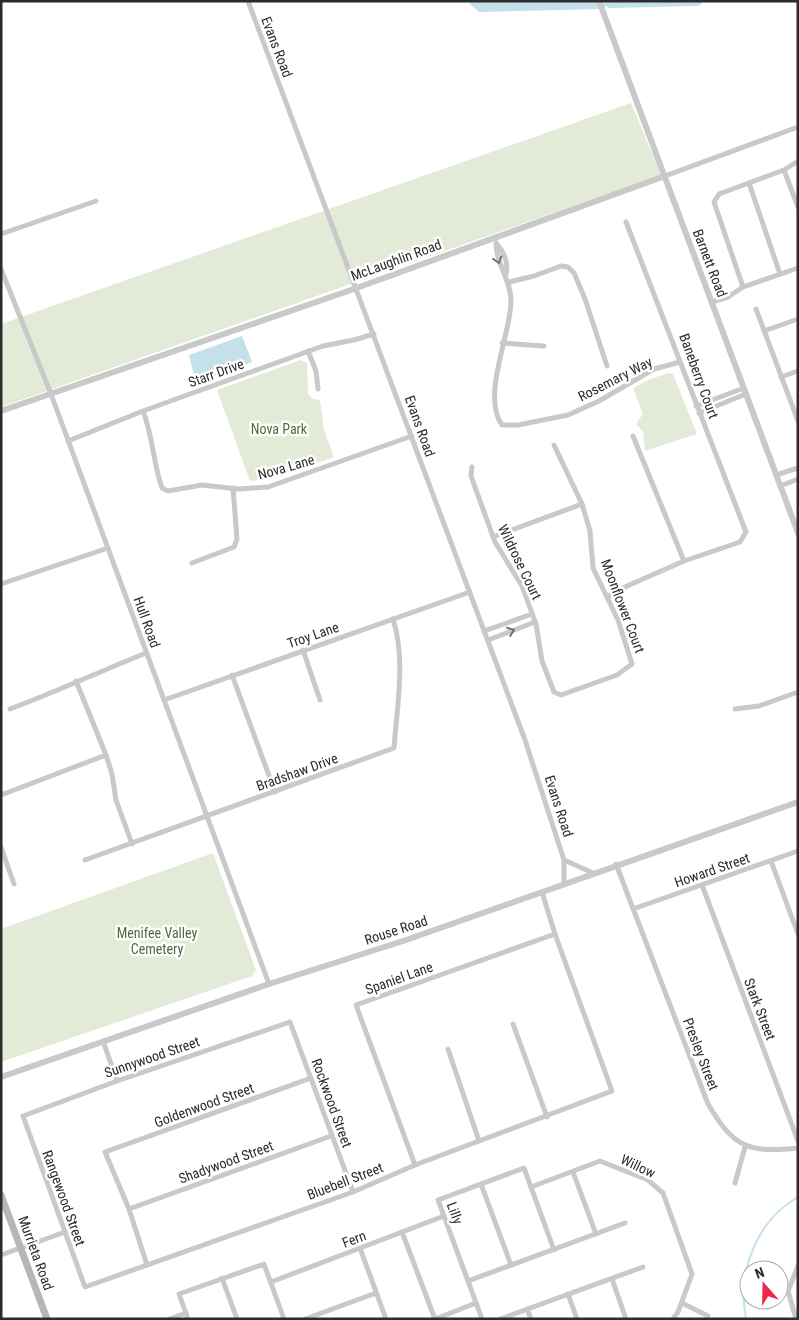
<svg xmlns="http://www.w3.org/2000/svg" width="799" height="1320" font-family="'Roboto Condensed',sans-serif">
<rect width="100%" height="100%" fill="#fff"/>
<g fill="#e4ead8">
<path d="M 631,103 L 661,175 L 1,407 L 1,324 Z"/>
<path d="M 301,360 L 307,363 L 308,394 L 313,399 L 320,400 L 324,430 L 334,457 L 275,478 L 250,481 L 217,390 Z"/>
<path d="M 668,373 L 673,374 L 697,434 L 645,451 L 643,432 L 636,424 L 643,414 L 633,388 L 648,380 Z"/>
<path d="M 213,853 L 256,970 L 252,976 L 1,1062 L 1,929 Z"/>
</g>
<path fill="#c3e0eb" d="M 242,336 L 252,362 L 196,383 L 189,355 Z"/>
<g fill="none" stroke-linecap="round" stroke-linejoin="round">
<path stroke="#c3e0eb" stroke-width="2" d="M 746,1319 C 737,1272 756,1221 798,1197"/>
<g stroke="#c3e0eb" stroke-width="10">
<path d="M 474,1 L 481,7 L 601,4"/>
<path d="M 610,3 L 697,1"/>
</g>
<g stroke="#c9c9c9" stroke-width="5">
<path d="M 248,1 L 525,740 L 564,860 L 564,884"/>
<path d="M 784,170 L 798,207"/>
<path d="M 665,176 L 798,127"/>
<path d="M 749,183 L 780,274"/>
<path d="M 1,234 L 96,201"/>
<path d="M 1,269 L 51,394 L 269,984"/>
<path d="M 506,274 C 509,262 504,252 496,243 C 496,265 511,279 511,301 C 511,334 481,396 502,425 L 518,425 L 568,415 L 599,401 L 654,369 L 680,362"/>
<path d="M 509,282 L 534,276 L 561,266 L 568,267 L 574,273 L 585,299 L 607,366"/>
<path d="M 743,287 L 714,202 L 719,194 L 784,170 L 798,161"/>
<path d="M 712,302 L 728,297 L 743,287 L 798,268"/>
<path d="M 756,309 L 798,421"/>
<path d="M 764,331 L 798,319"/>
<path d="M 502,343 L 544,346"/>
<path d="M 308,351 L 316,371 L 318,389"/>
<path d="M 781,377 L 798,371"/>
<path d="M 696,406 L 744,388"/>
<path d="M 143,411 C 153,436 153,463 162,488 L 168,491 L 202,485 L 238,489 L 268,487 L 412,436"/>
<path d="M 699,413 L 746,394"/>
<path d="M 633,436 L 684,561"/>
<path d="M 68,441 L 143,411 L 323,346 L 354,340 L 374,334"/>
<path d="M 472,467 L 471,476 L 495,542 L 522,586 L 536,624 L 542,661 L 554,692 L 561,695 L 617,675 L 632,664 L 618,620 L 593,568 L 590,531 L 582,504 L 554,445"/>
<path d="M 776,475 L 798,468"/>
<path d="M 780,486 L 798,479"/>
<path d="M 493,537 L 582,504"/>
<path d="M 192,563 L 234,547 L 237,539 L 233,488"/>
<path d="M 1,584 L 108,548"/>
<path d="M 607,597 L 627,586 L 684,561 L 740,542 L 746,532 L 626,222"/>
<path d="M 484,631 L 532,614"/>
<path d="M 488,640 L 535,622"/>
<path d="M 303,650 L 320,700"/>
<path d="M 232,675 L 275,792"/>
<path d="M 76,681 L 106,755 L 112,774 L 116,800 L 132,844"/>
<path d="M 164,700 L 470,592"/>
<path d="M 10,709 C 56,692 101,671 146,653"/>
<path d="M 735,709 L 759,706 L 798,692"/>
<path d="M 1,795 L 106,755"/>
<path d="M 1,847 L 14,884"/>
<path d="M 85,860 L 394,748 C 397,706 406,660 393,619"/>
<path d="M 564,860 L 593,873"/>
<path d="M 771,861 L 798,934"/>
<path d="M 616,864 L 708,1104 C 734,1148 748,1153 798,1148"/>
<path d="M 702,885 L 798,1141"/>
<path d="M 633,909 L 798,851"/>
<path d="M 513,1024 L 547,1117"/>
<path d="M 103,1041 L 117,1081"/>
<path d="M 448,1049 L 479,1141"/>
<path d="M 415,1165 L 356,1005 L 555,934"/>
<path d="M 573,1172 L 596,1234"/>
<path d="M 735,1183 L 745,1147"/>
<path d="M 481,1184 L 511,1265"/>
<path d="M 531,1187 L 600,1161 L 648,1180 L 663,1193 L 692,1274 L 678,1312 L 673,1319"/>
<path d="M 353,1192 L 290,1022 L 117,1081 L 23,1116 L 85,1287 L 353,1192 L 415,1165 L 612,1091 L 555,934 L 542,892"/>
<path d="M 129,1209 L 331,1136"/>
<path d="M 402,1232 L 435,1319"/>
<path d="M 360,1248 L 386,1319"/>
<path d="M 1,1255 L 65,1232"/>
<path d="M 147,1265 L 129,1209 L 105,1152 L 311,1078"/>
<path d="M 222,1278 L 237,1319"/>
<path d="M 612,1279 L 626,1319"/>
<path d="M 468,1281 L 625,1223"/>
<path d="M 271,1282 L 444,1216"/>
<path d="M 568,1294 L 577,1319"/>
<path d="M 682,1303 L 708,1316"/>
<path d="M 527,1309 L 531,1319"/>
<path d="M 169,1319 L 186,1313"/>
<path d="M 188,1319 L 179,1294 L 264,1264 L 284,1319"/>
<path d="M 305,1319 L 376,1293"/>
<path d="M 435,1319 L 476,1303"/>
<path d="M 482,1319 L 438,1200 L 524,1168 L 554,1250"/>
<path d="M 500,1319 L 643,1267"/>
<path d="M 796,1319 L 788,1291 L 798,1266"/>
</g>
<g stroke="#c9c9c9" stroke-width="6">
<path d="M 599,1 L 798,533"/>
<path d="M 1,411 L 351,290 L 665,176"/>
<path d="M 1,1077 L 269,984 L 406,940 L 798,802"/>
</g>
<path stroke="#b6b6b6" stroke-width="7" d="M 1,1195 L 47,1319"/>
</g>
<defs><path id="oneway-chevron" d="M-2-3.5L2.5 0L-2 3.5" fill="none" stroke-width="1.6" stroke-linecap="round" stroke-linejoin="round" transform="scale(1.25)"/></defs>
<g stroke="#737373">
<use href="#oneway-chevron" transform="translate(498 260) rotate(73)"/>
<use href="#oneway-chevron" transform="translate(511 631) rotate(-21)"/>
</g>
<g text-anchor="middle" stroke-width="5" stroke-linejoin="round" paint-order="stroke">
<g font-size="14" fill="#2c2c2c" stroke="#fff">
<text transform="translate(277 47) rotate(69)" y="5">Evans Road</text>
<text transform="translate(396 260) rotate(-20)" y="5">McLaughlin Road</text>
<text transform="translate(710 263) rotate(69)" y="5">Barnett Road</text>
<text transform="translate(216 373) rotate(-20)" y="5">Starr Drive</text>
<text transform="translate(699 376) rotate(70)" y="5">Baneberry Court</text>
<text transform="translate(615 379) rotate(-27)" y="5">Rosemary Way</text>
<text transform="translate(420 426) rotate(70)" y="5">Evans Road</text>
<text transform="translate(286 467) rotate(-16)" y="5">Nova Lane</text>
<text transform="translate(520 562) rotate(64)" y="5">Wildrose Court</text>
<text transform="translate(623 606) rotate(69)" y="5">Moonflower Court</text>
<text transform="translate(147 622) rotate(70)" y="5">Hull Road</text>
<text transform="translate(313 635) rotate(-19)" y="5">Troy Lane</text>
<text transform="translate(297 772) rotate(-20)" y="5">Bradshaw Drive</text>
<text transform="translate(559 806) rotate(72)" y="5">Evans Road</text>
<text transform="translate(712 870) rotate(-19)" y="5">Howard Street</text>
<text transform="translate(396 930) rotate(-18)" y="5">Rouse Road</text>
<text transform="translate(399 978) rotate(-20)" y="5">Spaniel Lane</text>
<text transform="translate(760 1009) rotate(69)" y="5">Stark Street</text>
<text transform="translate(701 1054) rotate(69)" y="5">Presley Street</text>
<text transform="translate(152 1057) rotate(-19)" y="5">Sunnywood Street</text>
<text transform="translate(332 1103) rotate(70)" y="5">Rockwood Street</text>
<text transform="translate(204 1105) rotate(-20)" y="5">Goldenwood Street</text>
<text transform="translate(226 1162) rotate(-20)" y="5">Shadywood Street</text>
<text transform="translate(638 1166) rotate(25)" y="5">Willow</text>
<text transform="translate(345 1181) rotate(-21)" y="5">Bluebell Street</text>
<text transform="translate(64 1198) rotate(70)" y="5">Rangewood Street</text>
<text transform="translate(455 1213) rotate(70)" y="5">Lilly</text>
<text transform="translate(354 1239) rotate(-21)" y="5">Fern</text>
<text transform="translate(36 1253) rotate(70)" y="5">Murrieta Road</text>
</g>
<g font-size="14" fill="#546739" stroke="#fff">
<text x="279" y="434">Nova Park</text>
<text x="157" y="938">Menifee Valley<tspan x="157" dy="16">Cemetery</tspan></text>
</g>
</g>
<rect width="799" height="1320" fill="none" stroke="#2c2c2c" stroke-width="5"/>
<g transform="translate(764 1285) rotate(340)"><circle r="24" fill="#ffffff" stroke="#ababab"/>
<path d="M0-4L9 19L0 12L-9 19Z" fill="#e8284c"/>
<text y="-8" font-size="14" font-weight="bold" text-anchor="middle" fill="#2c2c2c">N</text>
</g>
</svg>
